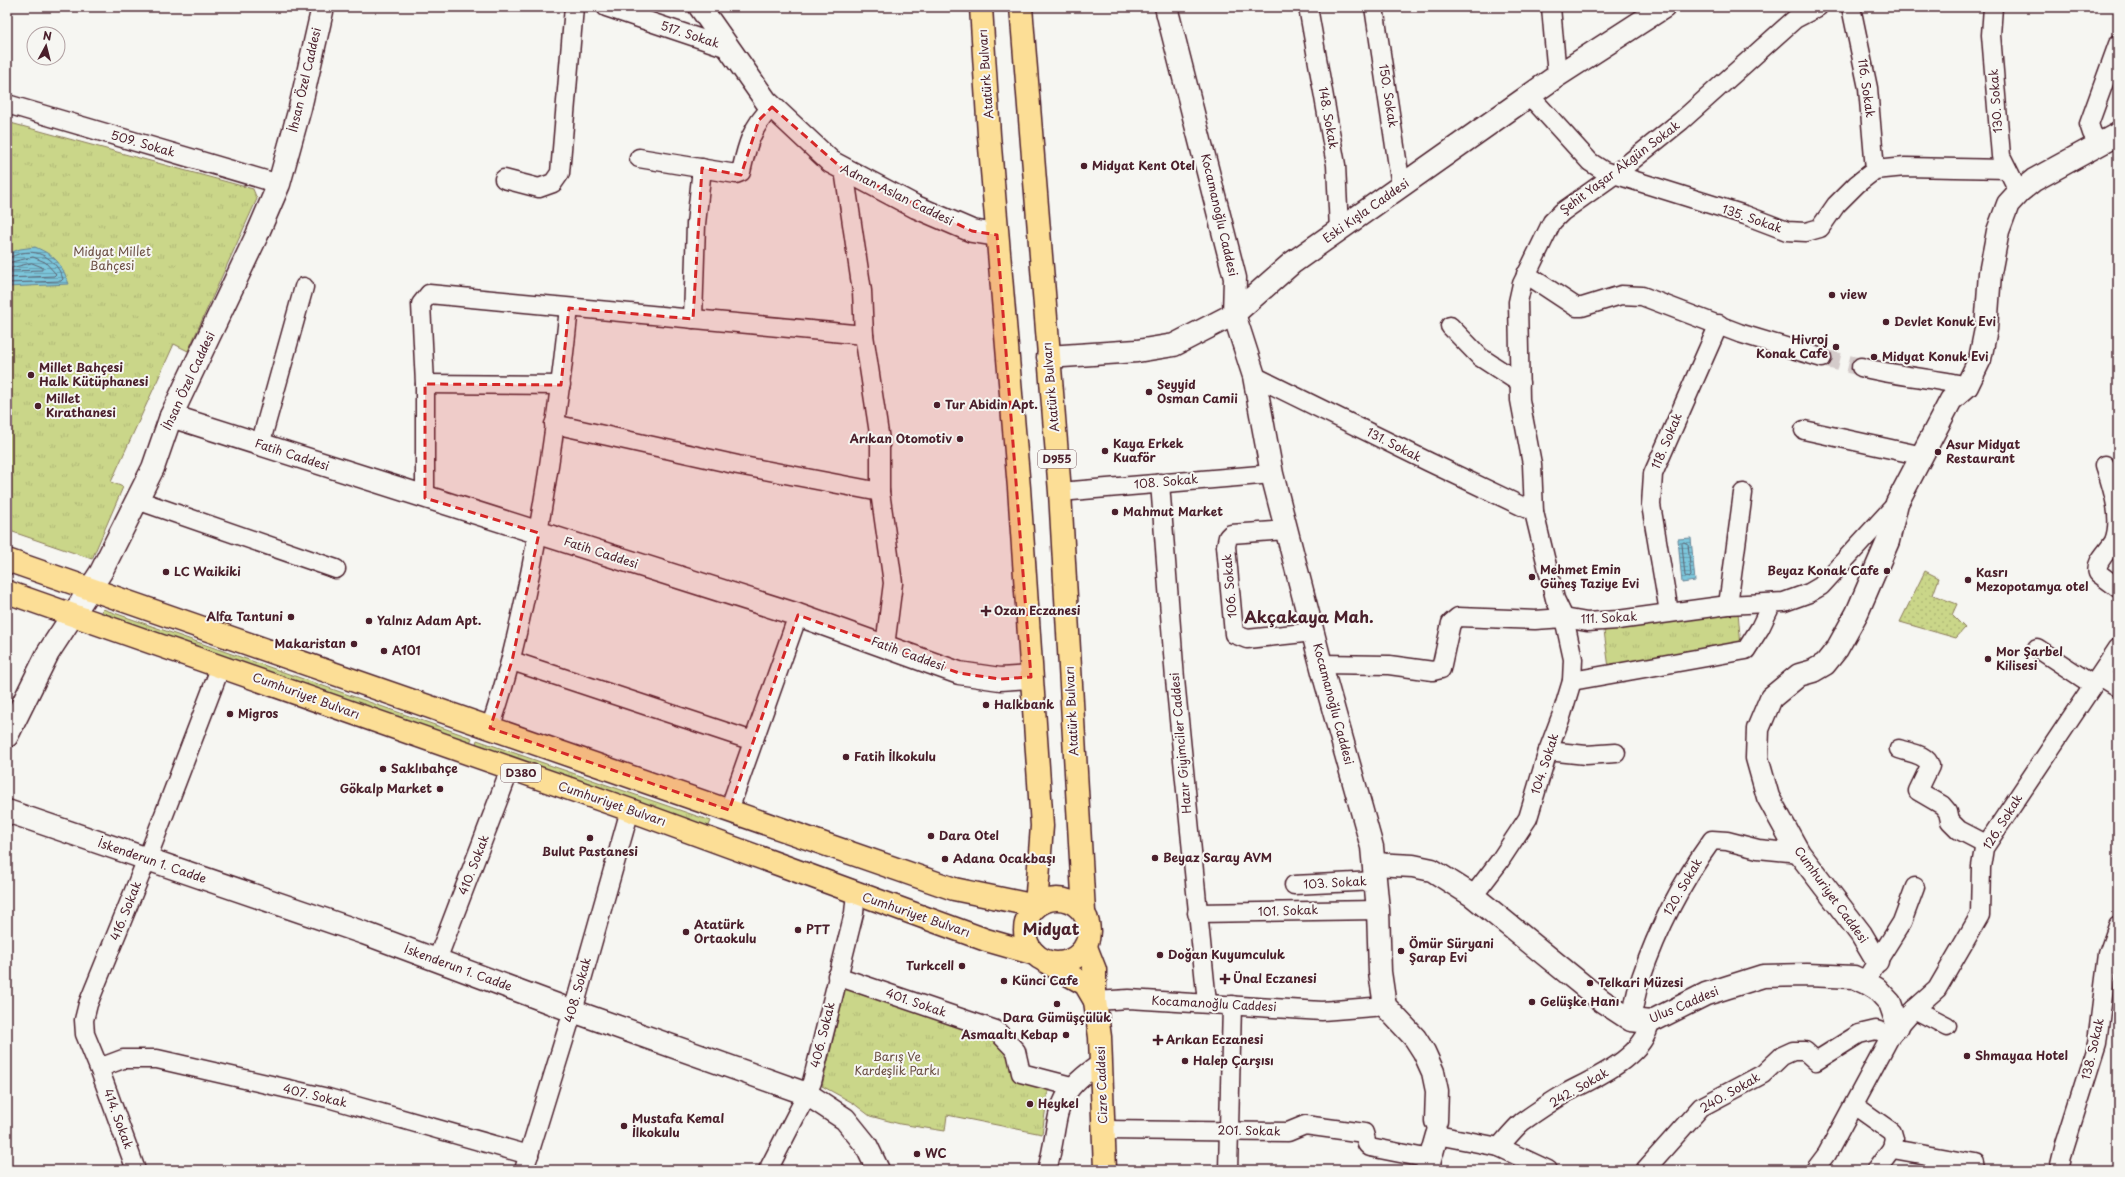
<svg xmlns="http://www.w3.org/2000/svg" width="2125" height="1177" font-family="'Playpen Sans',sans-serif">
<defs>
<pattern id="grass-tufts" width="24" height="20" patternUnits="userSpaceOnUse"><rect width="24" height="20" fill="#cad689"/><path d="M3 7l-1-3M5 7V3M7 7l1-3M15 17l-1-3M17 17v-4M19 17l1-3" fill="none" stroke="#afb776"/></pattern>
<pattern id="garden-dots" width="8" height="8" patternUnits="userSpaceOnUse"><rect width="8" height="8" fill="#cad689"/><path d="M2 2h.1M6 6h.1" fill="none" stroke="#afb776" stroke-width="1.8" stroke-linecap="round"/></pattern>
<pattern id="water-rules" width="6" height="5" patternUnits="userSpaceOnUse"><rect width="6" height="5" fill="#7bc6db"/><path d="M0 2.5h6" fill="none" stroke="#67a0b2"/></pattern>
</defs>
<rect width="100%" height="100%" fill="#f6f6f2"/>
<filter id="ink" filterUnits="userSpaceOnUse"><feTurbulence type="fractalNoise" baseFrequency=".025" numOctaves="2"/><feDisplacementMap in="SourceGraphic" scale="8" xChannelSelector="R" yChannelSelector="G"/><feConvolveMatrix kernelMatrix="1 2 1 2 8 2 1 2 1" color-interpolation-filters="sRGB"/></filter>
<g filter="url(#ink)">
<g fill="url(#grass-tufts)" stroke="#8a7a5a">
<path d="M 7,122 L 253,189 L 257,199 L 188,351 L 174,344 L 111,482 L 123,487 L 92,559 L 7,530 Z"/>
<path d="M 103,609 L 472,738 L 469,745 L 100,616 Z"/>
<path d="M 1738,612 L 1741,647 L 1609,668 L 1604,631 Z"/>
<path d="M 477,740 L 711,821 L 708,828 L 475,747 Z"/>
<path d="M 845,989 L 1005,1037 L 1016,1074 L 1049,1086 L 1042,1134 L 947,1115 L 945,1131 L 900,1124 L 870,1116 L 853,1103 L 822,1086 Z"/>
</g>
<path fill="url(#garden-dots)" stroke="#8a7a5a" d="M 1925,571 L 1939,578 L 1933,595 L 1957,604 L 1952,615 L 1965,628 L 1956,638 L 1900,622 Z"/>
<g fill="url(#water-rules)" stroke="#678395">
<path d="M 35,247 C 56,256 61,263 69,284 L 7,287 L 7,254 L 20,249 Z"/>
<path d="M 1691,538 L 1695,581 L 1682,583 L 1678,539 Z"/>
</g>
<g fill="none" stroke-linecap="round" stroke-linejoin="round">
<g stroke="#5e6271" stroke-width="1">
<path d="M 7,258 C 12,257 17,254 22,253 C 41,249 57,261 63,279 L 61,281 L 7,283"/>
<path d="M 7,263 L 33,257 L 45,262 L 56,274 L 54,276 L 7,278"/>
<path d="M 32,263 L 42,267 L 42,270 L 11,271 L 12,268 Z"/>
<path d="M 1684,542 L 1688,544 L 1691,576 L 1689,578 L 1685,576 L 1682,544 Z"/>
</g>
<path stroke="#d4cbca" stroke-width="18" stroke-dasharray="18 9" stroke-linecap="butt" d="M 1822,358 L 1861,367"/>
<defs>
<g id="street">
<path d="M 606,7 L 728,48"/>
<path d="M 1308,7 L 1336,165 L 1339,230"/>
<path d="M 1374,7 L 1401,186"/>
<path d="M 1551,7 L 1557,76"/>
<path d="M 1851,7 L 1868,88 L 1875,170"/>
<path d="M 1993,7 L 1991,35 L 2001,156 L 2019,192"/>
<path d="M 1530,96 L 1590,162 L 1604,171 L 1745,215 L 1787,231 L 1806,232 L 1820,228 L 1836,205 L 1857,184 L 1875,170 L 1905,167 L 2007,169"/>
<path d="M 7,104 L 279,184"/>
<path d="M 2100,144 L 2092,133 L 2089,124 L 2118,44"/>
<path d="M 639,158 L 736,174 L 741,172 C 747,145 752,126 772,107"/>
<path d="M 844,170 L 862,291 L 864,335 L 880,440 L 880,492 L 893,583 L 885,646"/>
<path d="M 504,179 L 539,188 L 553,183 L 560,173 L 574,7"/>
<path d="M 1526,274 L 1576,307 L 1582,307 L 1621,295 L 1642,296 L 1739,333 L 1822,358"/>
<path d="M 693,319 L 696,224 L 702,168"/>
<path d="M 1450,326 L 1480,357 L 1520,383"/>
<path d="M 1861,367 C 1896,376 1932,378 1967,386"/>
<path d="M 1254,376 L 1429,462 L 1534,512"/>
<path d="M 425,384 L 561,385"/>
<path d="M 554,424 L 738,465 L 880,492"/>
<path d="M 1804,430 L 1923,456"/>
<path d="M 260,445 L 304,287"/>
<path d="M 2105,465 C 2112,487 2123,518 2114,541 C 2109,551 2094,562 2098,573 L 2118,588"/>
<path d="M 1160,483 L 1175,679 L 1207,1003"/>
<path d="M 1060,492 L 1272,474"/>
<path d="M 425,498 L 425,384 L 421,304 L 429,294 L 864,335"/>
<path d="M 137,500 L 336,569"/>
<path d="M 1287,530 L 1231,534 L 1228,537 L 1226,546 L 1234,634 L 1247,639 L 1313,632"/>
<path d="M 1728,605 L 1743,493"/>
<path d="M 1669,612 L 1651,505 L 1653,474 L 1719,324"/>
<path d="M 2037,648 L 2093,685"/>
<path d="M 512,661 L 753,741"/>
<path d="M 1321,664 L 1389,665 L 1433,671 L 1441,669 L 1451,623 L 1458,617 L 1535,620 L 1564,618 L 1587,622 L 1618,620 L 1728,605 L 1784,602 L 1809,593 L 1821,586 L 1897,503"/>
<path d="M 2100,676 L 2118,687"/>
<path d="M 1572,681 L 1746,650 L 1760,628 L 1772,603"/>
<path d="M 490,728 C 506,683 516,639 526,593 C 546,499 559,403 569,308"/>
<path d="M 1899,749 C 1910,753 1927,754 1930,766 L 1918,791 L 1942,805 L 1948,812 L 1950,821 L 1959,830 L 1986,844"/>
<path d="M 1548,751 L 1586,755 L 1616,753"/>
<path d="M 729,810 L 798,615"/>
<path d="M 1294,885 L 1376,881"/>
<path d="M 1473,896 L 1499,862 L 1528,818 L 1548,751 L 1562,714 L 1572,681 L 1573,659 L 1564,618 L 1555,599 L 1534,512 L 1532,464 L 1520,400 L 1518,302 L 1522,284 L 1552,222 L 1562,212 L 1614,175 L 1681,121 L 1795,19 L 1818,7"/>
<path d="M 1197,913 L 1378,910"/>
<path d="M 437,960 L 510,769"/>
<path d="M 837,976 L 996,1030 L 1016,1051 L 1021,1073 L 1071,1086"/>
<path d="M 1865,981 L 1902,922 L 1915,887"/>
<path d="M 1095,1001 L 1129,999 L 1322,1011 L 1385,1006"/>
<path d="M 1914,1009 L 1947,1026"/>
<path d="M 1631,1020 C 1634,1006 1636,991 1641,978 C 1658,928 1681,883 1712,840 L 1727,841 L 1758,849 L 1799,853"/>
<path d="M 99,1068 L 123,1059 L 157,1059 L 328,1098 L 529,1155"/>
<path d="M 1854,1105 L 1892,1132 L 1894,1139 L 1892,1148 L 1893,1149 L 1976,1164 L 1977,1170"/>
<path d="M 1436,1122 L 1437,1135 L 1499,1147 L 1548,1170"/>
<path d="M 1104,1130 L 1288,1132 L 1305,1125 L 1364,1133 L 1367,1144 L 1370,1147 L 1430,1159"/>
<path d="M 1499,1147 C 1506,1139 1514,1129 1522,1122 C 1536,1112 1551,1102 1566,1093 C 1594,1078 1645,1057 1650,1022"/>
<path d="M 136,1170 L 99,1068 L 85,1034 L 84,1020 L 88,1004 L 147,859 L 221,666"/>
<path d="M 524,1170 L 573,1011 L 630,810"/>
<path d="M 768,1170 L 807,1094 L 812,1082 L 854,913 L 856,893"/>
<path d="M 1047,1170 C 1062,1117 1048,1097 1101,1063"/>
<path d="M 1228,1170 L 1232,1005"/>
<path d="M 1645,1170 L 1701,1107 L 1763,1074 L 1782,1056 L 1793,1051 L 1805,1051 L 1816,1061 L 1859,1034 L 1876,1030 L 1891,1035"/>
<path d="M 1815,1170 L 1827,1154 L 1891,1035 L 1911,1012 L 1937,989 L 1980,915 L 1981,867 L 1984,848 L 2118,648"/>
<path d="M 1876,1170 L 1892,1148"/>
<path d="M 2059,1170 L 2065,1145 L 2097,1043 L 2108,954 L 2118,926"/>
</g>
<g id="secondary">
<path d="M 700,7 L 766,101 L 831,162 L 916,207 L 972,231 L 997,235"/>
<path d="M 1166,7 L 1235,278 L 1234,314 L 1254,376 L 1272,474 L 1323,672 L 1372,847 L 1378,910 L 1380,972 L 1385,1006 L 1415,1038 L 1424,1052 L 1433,1072 L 1437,1091 L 1436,1121"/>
<path d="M 1048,357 L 1137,351 L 1174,345 L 1234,314 L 1292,263 L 1557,76 L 1664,7"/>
<path d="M 171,416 L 798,615 L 959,673 L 1000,679 L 1031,677"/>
<path d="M 7,736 L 48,653 L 101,572 L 153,468 L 171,416 L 257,235 L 279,184 L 300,108 L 323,7"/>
<path d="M 7,811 L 364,933 L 573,1011 L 807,1094 L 845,1119 L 866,1145 L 878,1170"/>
<path d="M 1374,864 L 1413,866 L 1432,870 L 1473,896 L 1602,1001 L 1631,1020 L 1650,1022 L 1706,994 L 1763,976 L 1807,975 L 1854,977 L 1867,983 L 1877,989 L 1890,1003 L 1898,1026"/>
<path d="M 1877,961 L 1861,934 L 1799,853 L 1768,797 L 1757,758 L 1758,729 L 1771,698 L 1799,675 L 1813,671 L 1825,664 L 1837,649 L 1857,613 L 1888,541 L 1897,503 L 1951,400 L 1967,386 L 1980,359 L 1986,329 L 1990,273 L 1998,231 L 2008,204 L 2019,192 L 2034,180 L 2118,134"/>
<path d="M 1427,1170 L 1437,1135"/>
</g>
<g id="primary">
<path d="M 1021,7 L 1060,492 L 1084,912"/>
<path d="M 7,560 L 954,889 L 1036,906 L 1042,826 L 1019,488 L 989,135 L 981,7"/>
<path d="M 7,592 L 630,810 L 986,940 L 1035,954"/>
<circle cx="1057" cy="931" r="32"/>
<path d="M 1046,962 L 1085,984 L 1095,1001 L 1095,970 L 1086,947"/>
<path d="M 1095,1001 L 1100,1037 L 1105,1170"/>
</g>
</defs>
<use href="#street" stroke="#4a1f2b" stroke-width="21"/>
<use href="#secondary" stroke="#4a1f2b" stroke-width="25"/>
<use href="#primary" stroke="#4a1f2b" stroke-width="25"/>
<use href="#street" stroke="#f6f6f2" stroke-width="18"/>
<use href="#secondary" stroke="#f6f6f2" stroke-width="22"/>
<use href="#primary" stroke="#fcde96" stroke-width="22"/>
</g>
</g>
<path fill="#d62828" fill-opacity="0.2" stroke="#d62828" stroke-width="3" stroke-dasharray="8 5" stroke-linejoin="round" d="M 772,107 L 844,170 L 972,231 L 997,235 L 1031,677 L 1000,679 L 959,673 L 798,615 L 729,810 L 490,728 L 512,661 L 539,533 L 425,498 L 425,384 L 561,385 L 569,308 L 693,319 L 702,168 L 741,175 L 759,120 Z"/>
<g fill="#4a1f2b" stroke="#f6f6f2" stroke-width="1.5">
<circle cx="1084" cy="166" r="4"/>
<circle cx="1832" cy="295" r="4"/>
<circle cx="1886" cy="322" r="4"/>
<circle cx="1836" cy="347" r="4"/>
<circle cx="1874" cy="357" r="4"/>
<circle cx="31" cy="375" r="4"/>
<circle cx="1149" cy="392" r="4"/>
<circle cx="937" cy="405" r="4"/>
<circle cx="38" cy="406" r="4"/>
<circle cx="960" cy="439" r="4"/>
<circle cx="1105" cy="451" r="4"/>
<circle cx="1938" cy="452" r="4"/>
<circle cx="1115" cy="512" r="4"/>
<circle cx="1887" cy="571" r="4"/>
<circle cx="166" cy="572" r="4"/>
<circle cx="1532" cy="577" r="4"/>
<circle cx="1968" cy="580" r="4"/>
<path d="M984 605h4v4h4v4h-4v4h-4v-4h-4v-4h4z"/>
<circle cx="291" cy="617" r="4"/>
<circle cx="369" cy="621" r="4"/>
<circle cx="354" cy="644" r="4"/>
<circle cx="384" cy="651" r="4"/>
<circle cx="1988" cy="659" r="4"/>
<circle cx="986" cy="705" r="4"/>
<circle cx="230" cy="714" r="4"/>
<circle cx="846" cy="757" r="4"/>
<circle cx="383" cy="769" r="4"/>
<circle cx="440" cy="789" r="4"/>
<circle cx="931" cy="836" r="4"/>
<circle cx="590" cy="838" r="4"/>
<circle cx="1155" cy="858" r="4"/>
<circle cx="945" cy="859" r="4"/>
<circle cx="798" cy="930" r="4"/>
<circle cx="686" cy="932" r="4"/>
<circle cx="1401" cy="951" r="4"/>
<circle cx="1160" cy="955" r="4"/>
<circle cx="962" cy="966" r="4"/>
<path d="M1223 973h4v4h4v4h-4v4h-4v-4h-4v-4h4z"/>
<circle cx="1004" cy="981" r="4"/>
<circle cx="1590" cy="983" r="4"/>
<circle cx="1532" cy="1002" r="4"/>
<circle cx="1057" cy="1004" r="4"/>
<circle cx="1066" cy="1035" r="4"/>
<path d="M1156 1034h4v4h4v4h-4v4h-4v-4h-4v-4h4z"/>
<circle cx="1967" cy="1056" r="4"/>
<circle cx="1185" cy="1061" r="4"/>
<circle cx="1030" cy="1104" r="4"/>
<circle cx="624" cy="1126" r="4"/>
<circle cx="917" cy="1154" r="4"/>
</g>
<g text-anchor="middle" stroke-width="4" stroke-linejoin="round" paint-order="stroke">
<g fill="#f6f6f2" stroke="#7e6067" stroke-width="1">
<rect x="1038" y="450" width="38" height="18" rx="3"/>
<rect x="501" y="764" width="40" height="18" rx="3"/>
</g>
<g font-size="11" font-weight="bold" fill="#4a1f2b">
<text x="1057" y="463">D955</text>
<text x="521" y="777">D380</text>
</g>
<g font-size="12" fill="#4a1f2b" stroke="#f6f6f2">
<text transform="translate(690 35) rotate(18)" y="4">517. Sokak</text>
<text transform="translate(986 74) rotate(-94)" y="4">Atatürk Bulvarı</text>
<text transform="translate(305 80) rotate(-77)" y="4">İhsan Özel Caddesi</text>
<text transform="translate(1866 88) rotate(82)" y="4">116. Sokak</text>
<text transform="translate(1388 96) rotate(81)" y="4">150. Sokak</text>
<text transform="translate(1996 101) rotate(-94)" y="4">130. Sokak</text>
<text transform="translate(1328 118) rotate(80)" y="4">148. Sokak</text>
<text transform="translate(143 144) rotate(16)" y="4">509. Sokak</text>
<text transform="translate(1620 168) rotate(-37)" y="4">Şehit Yaşar Akgün Sokak</text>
<text transform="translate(897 195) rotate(26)" y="4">Adnan Aslan Caddesi</text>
<text transform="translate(1366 211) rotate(-35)" y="4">Eski Kışla Caddesi</text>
<text transform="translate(1219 215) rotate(77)" y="4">Kocamanoğlu Caddesi</text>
<text transform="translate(1752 219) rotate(19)" y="4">135. Sokak</text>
<text transform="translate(189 381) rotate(-65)" y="4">İhsan Özel Caddesi</text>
<text transform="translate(1051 387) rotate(-95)" y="4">Atatürk Bulvarı</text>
<text transform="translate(1667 441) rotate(-67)" y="4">118. Sokak</text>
<text transform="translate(1394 445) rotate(27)" y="4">131. Sokak</text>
<text transform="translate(292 455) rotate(18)" y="4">Fatih Caddesi</text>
<text transform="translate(1166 482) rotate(-5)" y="4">108. Sokak</text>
<text transform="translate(601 553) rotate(18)" y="4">Fatih Caddesi</text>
<text transform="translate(1230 586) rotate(-95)" y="4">106. Sokak</text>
<text transform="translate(1609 618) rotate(-3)" y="4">111. Sokak</text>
<text transform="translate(908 654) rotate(20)" y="4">Fatih Caddesi</text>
<text transform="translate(306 696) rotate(20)" y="4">Cumhuriyet Bulvarı</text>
<text transform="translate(1333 704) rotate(75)" y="4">Kocamanoğlu Caddesi</text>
<text transform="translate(1072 711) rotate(-93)" y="4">Atatürk Bulvarı</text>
<text transform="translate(1181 743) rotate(-95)" y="4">Hazır Giyimciler Caddesi</text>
<text transform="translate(1545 764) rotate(-72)" y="4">104. Sokak</text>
<text transform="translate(612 804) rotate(19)" y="4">Cumhuriyet Bulvarı</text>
<text transform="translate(2003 822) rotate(-58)" y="4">126. Sokak</text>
<text transform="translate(152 861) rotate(19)" y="4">İskenderun 1. Cadde</text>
<text transform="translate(474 865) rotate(-69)" y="4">410. Sokak</text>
<text transform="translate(1335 883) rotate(-3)" y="4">103. Sokak</text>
<text transform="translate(1683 887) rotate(-60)" y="4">120. Sokak</text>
<text transform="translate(1831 895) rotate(54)" y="4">Cumhuriyet Caddesi</text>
<text transform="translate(126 911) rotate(-68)" y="4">416. Sokak</text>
<text transform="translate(1288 911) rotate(-2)" y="4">101. Sokak</text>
<text transform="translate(916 915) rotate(19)" y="4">Cumhuriyet Bulvarı</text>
<text transform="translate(458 968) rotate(20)" y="4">İskenderun 1. Cadde</text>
<text transform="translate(578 990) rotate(-74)" y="4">408. Sokak</text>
<text transform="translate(916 1003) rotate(19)" y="4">401. Sokak</text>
<text transform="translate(1214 1004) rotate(3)" y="4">Kocamanoğlu Caddesi</text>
<text transform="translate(1684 1005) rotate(-23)" y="4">Ulus Caddesi</text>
<text transform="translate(823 1035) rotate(-76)" y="4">406. Sokak</text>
<text transform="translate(2093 1049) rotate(-77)" y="4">138. Sokak</text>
<text transform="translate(1102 1085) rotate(-92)" y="4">Cizre Caddesi</text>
<text transform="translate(1579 1088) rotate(-30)" y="4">242. Sokak</text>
<text transform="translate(1730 1093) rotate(-30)" y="4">240. Sokak</text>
<text transform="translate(315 1096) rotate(13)" y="4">407. Sokak</text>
<text transform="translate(118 1119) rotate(70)" y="4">414. Sokak</text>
<text transform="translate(1249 1131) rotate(1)" y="4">201. Sokak</text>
</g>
<g font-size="12" font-weight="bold" fill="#4a1f2b" stroke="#f6f6f2" text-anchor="start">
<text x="1092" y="170">Midyat Kent Otel</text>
<text x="1840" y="299">view</text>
<text x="1894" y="326">Devlet Konuk Evi</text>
<text x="1828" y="344" text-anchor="end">Hivroj<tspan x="1828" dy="14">Konak Cafe</tspan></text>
<text x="1882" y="361">Midyat Konuk Evi</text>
<text x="39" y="372">Millet Bahçesi<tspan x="39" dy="14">Halk Kütüphanesi</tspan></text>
<text x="1157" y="389">Seyyid<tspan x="1157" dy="14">Osman Camii</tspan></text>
<text x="46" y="403">Millet<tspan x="46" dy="14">Kırathanesi</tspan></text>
<text x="945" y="409">Tur Abidin Apt.</text>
<text x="952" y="443" text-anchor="end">Arıkan Otomotiv</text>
<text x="1113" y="448">Kaya Erkek<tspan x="1113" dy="14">Kuaför</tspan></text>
<text x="1946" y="449">Asur Midyat<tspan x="1946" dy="14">Restaurant</tspan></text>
<text x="1123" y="516">Mahmut Market</text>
<text x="1540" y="574">Mehmet Emin<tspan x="1540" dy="14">Güneş Taziye Evi</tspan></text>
<text x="1879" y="575" text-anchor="end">Beyaz Konak Cafe</text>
<text x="174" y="576">LC Waikiki</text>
<text x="1976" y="577">Kasrı<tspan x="1976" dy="14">Mezopotamya otel</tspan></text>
<text x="994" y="615">Ozan Eczanesi</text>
<text x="283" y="621" text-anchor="end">Alfa Tantuni</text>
<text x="377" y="625">Yalnız Adam Apt.</text>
<text x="346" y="648" text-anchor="end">Makaristan</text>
<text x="392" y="655">A101</text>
<text x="1996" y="656">Mor Şarbel<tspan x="1996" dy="14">Kilisesi</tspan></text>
<text x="994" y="709">Halkbank</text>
<text x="238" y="718">Migros</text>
<text x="854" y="761">Fatih İlkokulu</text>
<text x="391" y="773">Saklıbahçe</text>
<text x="432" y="793" text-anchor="end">Gökalp Market</text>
<text x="939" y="840">Dara Otel</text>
<text x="590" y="856" text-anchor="middle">Bulut Pastanesi</text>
<text x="1163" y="862">Beyaz Saray AVM</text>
<text x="953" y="863">Adana Ocakbaşı</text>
<text x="694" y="929">Atatürk<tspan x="694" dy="14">Ortaokulu</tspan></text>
<text x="806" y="934">PTT</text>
<text x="1409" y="948">Ömür Süryani<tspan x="1409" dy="14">Şarap Evi</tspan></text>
<text x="1168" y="959">Doğan Kuyumculuk</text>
<text x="954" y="970" text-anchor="end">Turkcell</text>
<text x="1233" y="983">Ünal Eczanesi</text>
<text x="1012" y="985">Künci Cafe</text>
<text x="1598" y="987">Telkari Müzesi</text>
<text x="1540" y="1006">Gelüşke Hanı</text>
<text x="1057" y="1022" text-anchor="middle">Dara Gümüşçülük</text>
<text x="1058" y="1039" text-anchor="end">Asmaaltı Kebap</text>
<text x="1166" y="1044">Arıkan Eczanesi</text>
<text x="1975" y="1060">Shmayaa Hotel</text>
<text x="1193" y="1065">Halep Çarşısı</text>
<text x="1038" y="1108">Heykel</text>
<text x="632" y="1123">Mustafa Kemal<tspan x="632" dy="14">İlkokulu</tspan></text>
<text x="925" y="1158">WC</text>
</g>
<g font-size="12" fill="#6a4d42" stroke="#f6f6f2">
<text x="112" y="256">Midyat Millet<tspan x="112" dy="14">Bahçesi</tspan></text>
<text x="897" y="1061">Barış Ve<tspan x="897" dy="14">Kardeşlik Parkı</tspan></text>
</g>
<g font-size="16" font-weight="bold" fill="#4a1f2b" stroke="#f6f6f2">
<text x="1309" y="623">Akçakaya Mah.</text>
<text x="1051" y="935">Midyat</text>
</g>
</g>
<rect width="2125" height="1177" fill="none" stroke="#f6f6f2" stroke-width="24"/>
<rect x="12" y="12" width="2101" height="1153" fill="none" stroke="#4a1f2b" stroke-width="1.5" filter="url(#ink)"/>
<g transform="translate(46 46) rotate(7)"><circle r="19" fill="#f6f6f2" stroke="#b1a0a2"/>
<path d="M0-3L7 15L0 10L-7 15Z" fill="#4a1f2b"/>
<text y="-6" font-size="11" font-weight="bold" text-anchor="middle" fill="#4a1f2b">N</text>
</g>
</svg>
